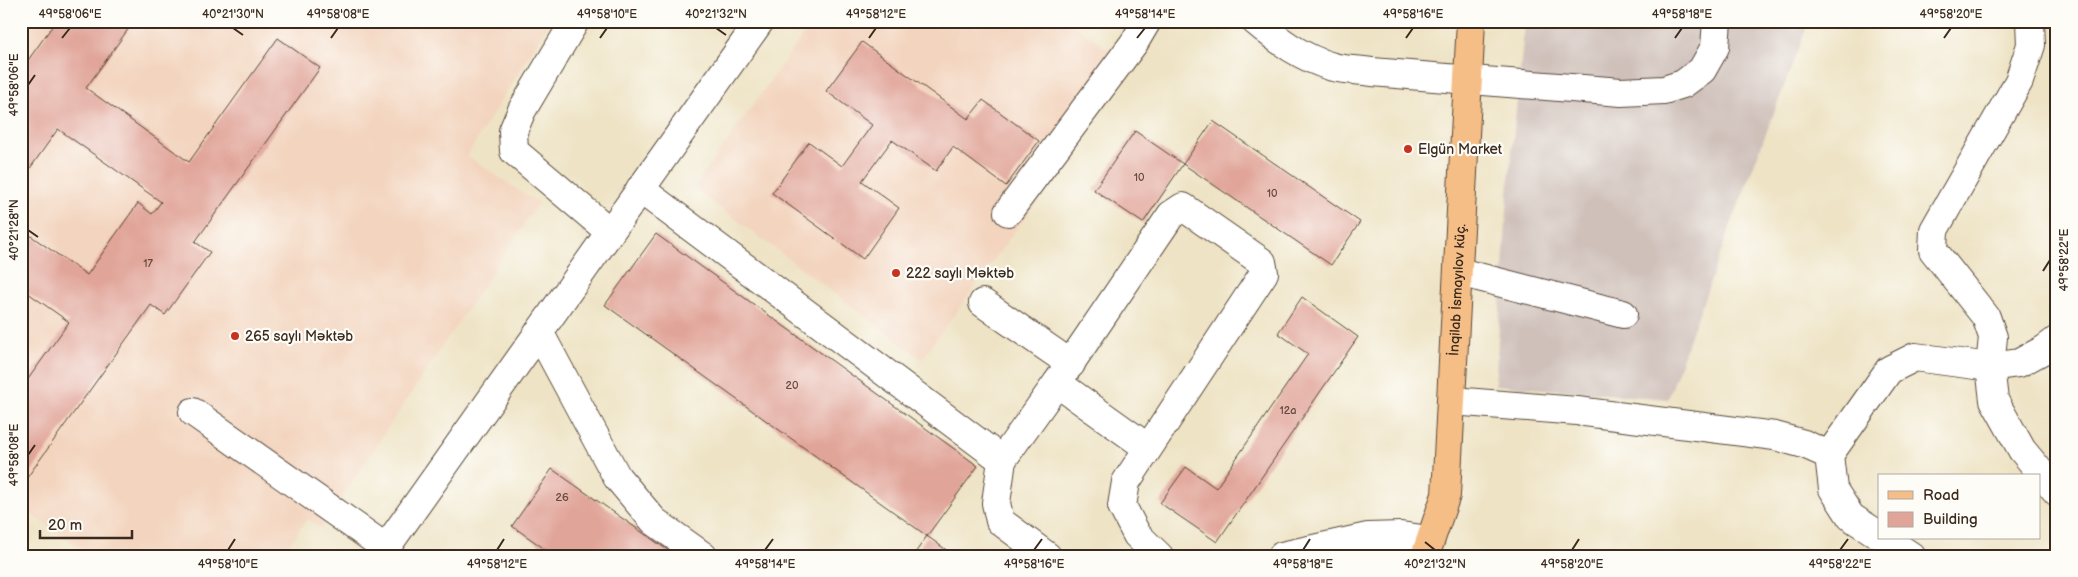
<svg xmlns="http://www.w3.org/2000/svg" width="2078" height="577" font-family="'Balsamiq Sans',sans-serif">
<rect width="100%" height="100%" fill="#fdfcf7"/>
<filter id="ink" filterUnits="userSpaceOnUse"><feTurbulence type="fractalNoise" baseFrequency=".02" numOctaves="2"/><feDisplacementMap in="SourceGraphic" scale="10" xChannelSelector="R" yChannelSelector="G"/><feConvolveMatrix kernelMatrix="1 2 1 2 8 2 1 2 1" color-interpolation-filters="sRGB"/></filter>
<filter id="wash" filterUnits="userSpaceOnUse"><feTurbulence type="fractalNoise" baseFrequency=".0096" numOctaves="4" result="noise"/><feDisplacementMap in="SourceGraphic" scale="20" xChannelSelector="R" yChannelSelector="G"/><feGaussianBlur stdDeviation="1.12" result="paint"/><feColorMatrix in="noise" values="0 0 0 0 0 0 0 0 0 0 0 0 0 0 0 0 0 1.4 0 .05"/><feComposite in="paint" operator="in"/></filter>
<g filter="url(#wash)">
<rect width="100%" height="100%" fill="#eee3c5"/>
<g fill="#f3d4be">
<path d="M 21,21 L 550,21 L 467,156 L 538,203 L 321,528 L 307,519 L 281,556 L 93,556 L 21,508 Z"/>
<path d="M 813,21 L 1068,21 L 1133,68 L 922,359 L 694,188 Z"/>
</g>
<path fill="#cfc0ba" d="M 1525,21 L 1809,21 L 1726,238 L 1668,399 L 1495,385 L 1509,180 Z"/>
<g id="blocks">
<g fill="#e1a499">
<path d="M 56,21 L 134,21 L 86,88 L 189,162 L 278,38 L 320,68 L 195,242 L 210,252 L 165,315 L 151,305 L 21,486 L 21,389 L 69,322 L 21,288 L 21,229 L 87,275 L 138,203 L 152,214 L 161,202 L 58,129 L 21,181 L 21,70 Z"/>
<path d="M 862,42 L 968,119 L 983,100 L 1039,141 L 1006,186 L 953,147 L 936,171 L 892,140 L 862,181 L 899,208 L 863,259 L 772,193 L 809,142 L 842,166 L 872,125 L 826,91 Z"/>
<path d="M 1213,121 L 1360,222 L 1331,265 L 1183,164 Z"/>
<path d="M 1135,131 L 1183,164 L 1143,223 L 1094,190 Z"/>
<path d="M 656,234 L 978,466 L 927,536 L 605,305 Z"/>
<path d="M 1302,297 L 1358,337 L 1217,542 L 1160,503 L 1186,467 L 1216,488 L 1308,354 L 1278,333 Z"/>
<path d="M 552,469 L 676,556 L 555,556 L 512,526 Z"/>
<path d="M 927,536 L 945,549 L 954,556 L 913,556 Z"/>
</g>
</g>
</g>
<g filter="url(#ink)">
<use href="#blocks" fill-opacity="0" stroke="#564637" stroke-width="1"/>
<g fill="none" stroke-linecap="round" stroke-linejoin="round">
<defs>
<g id="minor">
<path d="M 575,21 L 522,110 L 513,131 L 514,151 L 610,232"/>
<path d="M 1255,21 C 1279,41 1302,58 1333,67 C 1345,70 1359,70 1372,72 L 1621,92 L 1664,90 L 1683,84 L 1702,70 L 1715,47 L 1717,21"/>
<path d="M 2030,21 L 2031,45 L 2019,81 L 1934,230 L 1933,250 L 1986,317 L 1993,337 L 1990,367 L 1994,400 L 2022,450 L 2057,492"/>
<path d="M 640,189 L 1002,460 L 996,503 L 1000,521 L 1047,556"/>
<path d="M 1008,212 L 1134,43 L 1147,21"/>
<path d="M 1459,272 L 1623,314"/>
<path d="M 983,303 L 1071,364"/>
<path d="M 539,332 L 617,477 L 654,521 L 703,556"/>
<path d="M 1452,401 L 1577,411 L 1775,436 L 1804,444 L 1829,455 L 1833,489 L 1851,517 L 1879,535"/>
<path d="M 193,412 L 386,548"/>
<path d="M 1148,448 L 1057,383 L 1171,215 L 1183,207 L 1262,262 L 1264,273 L 1126,482 L 1122,506 L 1137,535 L 1159,556"/>
<path d="M 1829,455 L 1889,370 L 1915,357 L 1990,367 L 2019,363 L 2045,349 L 2057,340"/>
<path d="M 1002,460 L 1057,383"/>
<path d="M 1884,538 L 1911,556"/>
<path d="M 380,556 L 760,21"/>
<path d="M 1282,556 L 1368,537 L 1401,536 L 1429,540"/>
</g>
<g id="major">
<path id="s1" d="M 1425,556 L 1446,495 L 1471,21"/>
</g>
</defs>
<use href="#minor" stroke="#564637" stroke-width="30"/>
<use href="#major" stroke="#564637" stroke-width="30"/>
<use href="#minor" stroke="#fff" stroke-width="28"/>
<use href="#major" stroke="#f6be87" stroke-width="28"/>
</g>
</g>
<path fill="none" stroke="#3b2a1e" stroke-width="2" d="M 233,28 L 243,35M 716,28 L 726,35M 62,38 L 70,28M 331,38 L 338,28M 600,38 L 607,28M 869,38 L 876,28M 1137,38 L 1145,28M 1406,38 L 1413,28M 1675,38 L 1682,28M 1944,38 L 1951,28M 28,85 L 35,75M 28,230 L 38,237M 2043,271 L 2050,260M 28,455 L 35,445M 1425,542 L 1435,550M 228,550 L 235,539M 497,550 L 504,539M 765,550 L 773,539M 1034,550 L 1042,539M 1303,550 L 1310,539M 1572,550 L 1579,539M 1840,550 L 1848,539"/>
<g fill="#c8321e" stroke="#fdfcf7" stroke-width="2">
<circle cx="1408" cy="149" r="5"/>
<circle cx="896" cy="273" r="5"/>
<circle cx="235" cy="336" r="5"/>
</g>
<g text-anchor="middle" stroke-width="4.5" stroke-linejoin="round" paint-order="stroke">
<g font-size="11" fill="#64483d">
<text x="1139" y="181">10</text>
<text x="1272" y="197">10</text>
<text x="148" y="267">17</text>
<text x="792" y="389">20</text>
<text x="1288" y="414">12a</text>
<text x="562" y="501">26</text>
</g>
<g font-size="14" fill="#3b2a1e" stroke="#fdfcf7" text-anchor="start">
<text x="1418" y="154">Elgün Market</text>
<text x="906" y="278">222 saylı Məktəb</text>
<text x="245" y="341">265 saylı Məktəb</text>
</g>
<g font-size="14" fill="#3b2a1e" stroke="#fdfcf7">
<text dy="5" stroke="none"><textPath href="#s1" startOffset="270">İnqilab İsmayılov küç.</textPath></text>
</g>
</g>
<rect width="2078" height="577" fill="none" stroke="#fdfcf7" stroke-width="55"/>
<rect x="1878" y="474" width="162" height="65" fill="#fdfcf7" stroke="#afa8a0"/>
<rect x="1888" y="491" width="25" height="8" fill="#f6be87" stroke="#afa8a0"/>
<text x="1923" y="500" font-size="15" fill="#3b2a1e">Road</text>
<rect x="1888" y="512" width="25" height="15" fill="#e1a499" stroke="#afa8a0"/>
<text x="1923" y="524" font-size="15" fill="#3b2a1e">Building</text>
<path d="M40 530v8h92v-8" fill="none" stroke="#3b2a1e" stroke-width="2.5"/>
<text x="48" y="530" font-size="15" fill="#3b2a1e" stroke="#fdfcf7" stroke-width="4" paint-order="stroke">20 m</text>
<rect x="28" y="28" width="2022" height="522" fill="none" stroke="#3b2a1e" stroke-width="2"/>
<g font-size="12" text-anchor="middle" fill="#3b2a1e">
<text x="70" y="18">49°58'06"E</text>
<text x="233" y="18">40°21'30"N</text>
<text x="338" y="18">49°58'08"E</text>
<text x="607" y="18">49°58'10"E</text>
<text x="716" y="18">40°21'32"N</text>
<text x="876" y="18">49°58'12"E</text>
<text x="1145" y="18">49°58'14"E</text>
<text x="1413" y="18">49°58'16"E</text>
<text x="1682" y="18">49°58'18"E</text>
<text x="1951" y="18">49°58'20"E</text>
<text transform="translate(14 85) rotate(-90)" y="4">49°58'06"E</text>
<text transform="translate(14 230) rotate(-90)" y="4">40°21'28"N</text>
<text transform="translate(2064 260) rotate(-90)" y="4">49°58'22"E</text>
<text transform="translate(14 455) rotate(-90)" y="4">49°58'08"E</text>
<text x="228" y="568">49°58'10"E</text>
<text x="497" y="568">49°58'12"E</text>
<text x="765" y="568">49°58'14"E</text>
<text x="1034" y="568">49°58'16"E</text>
<text x="1303" y="568">49°58'18"E</text>
<text x="1435" y="568">40°21'32"N</text>
<text x="1572" y="568">49°58'20"E</text>
<text x="1840" y="568">49°58'22"E</text>
</g>
</svg>
